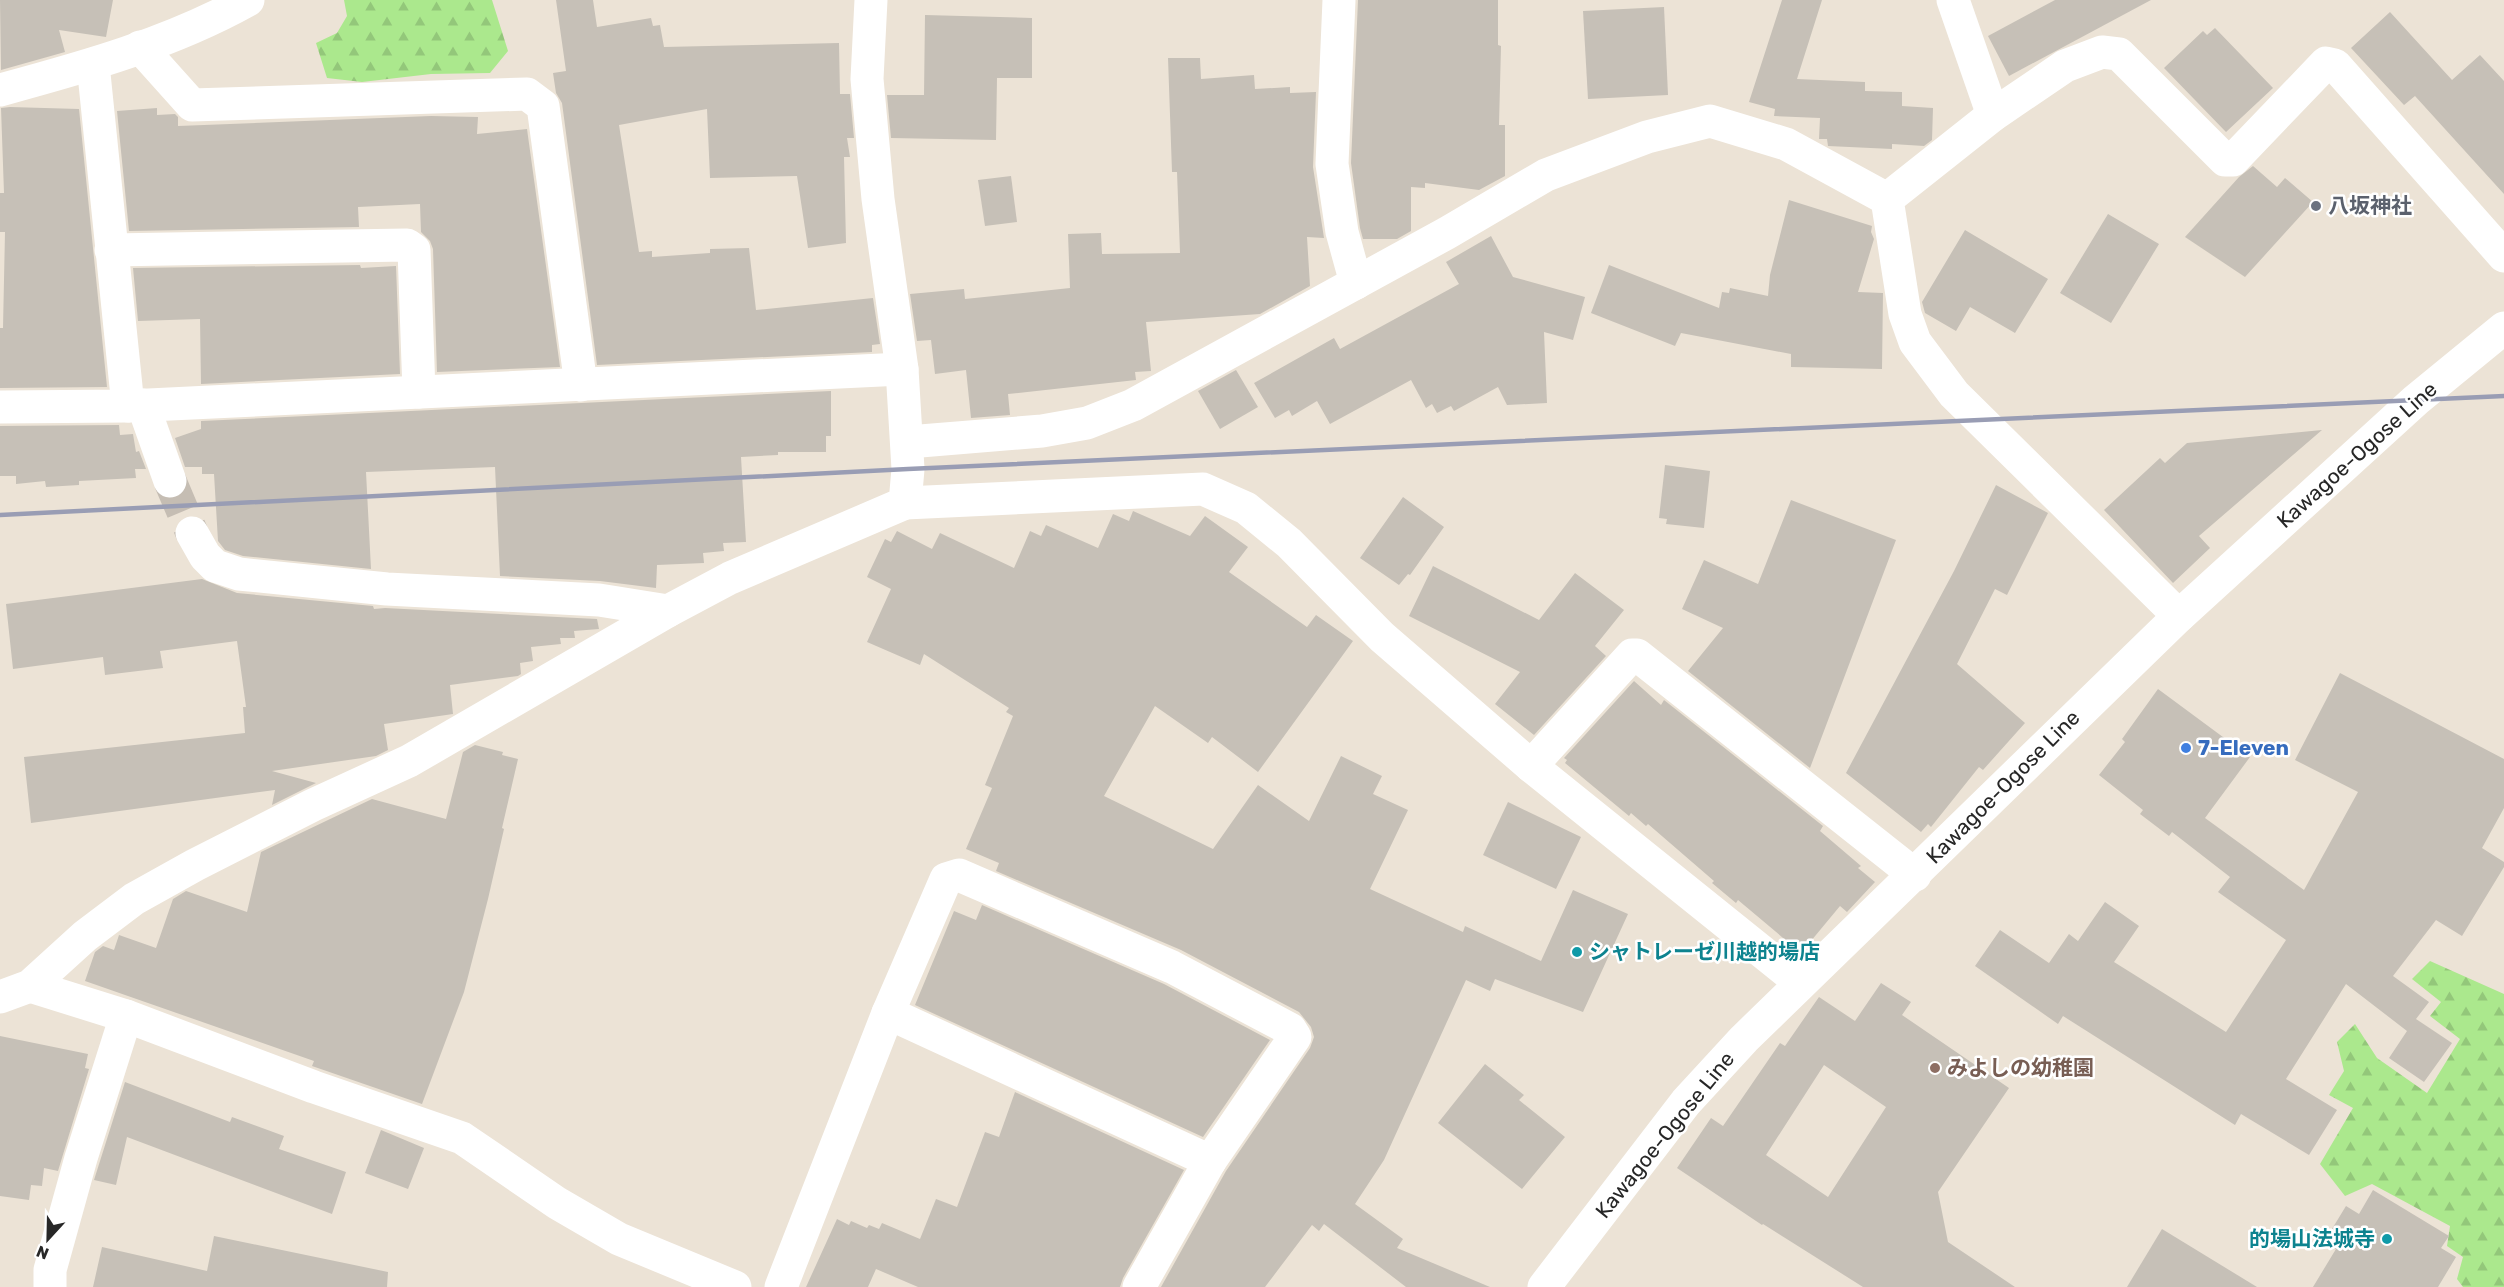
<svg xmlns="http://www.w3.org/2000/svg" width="2504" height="1287" font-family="Rubik,'Noto Sans JP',sans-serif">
<defs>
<pattern id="forest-firs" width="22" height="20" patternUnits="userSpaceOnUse" patternTransform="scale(1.5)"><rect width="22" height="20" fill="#abe88d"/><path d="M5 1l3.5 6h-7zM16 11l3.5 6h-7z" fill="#93c77a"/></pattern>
</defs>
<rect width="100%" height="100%" fill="#ece3d6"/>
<g fill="url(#forest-firs)">
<path d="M 344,0 L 492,0 L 508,51 L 490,73 L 431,74 L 362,82 L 327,78 L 316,43 L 337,33 L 347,16 Z"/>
<path d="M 2430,961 L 2504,994 L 2504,1287 L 2463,1287 L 2457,1279 L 2463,1257 L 2447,1246 L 2450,1226 L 2372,1184 L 2345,1196 L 2320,1164 L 2353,1108 L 2329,1095 L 2344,1071 L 2337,1042 L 2355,1024 L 2377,1058 L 2427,1093 L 2460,1039 L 2430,1016 L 2441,1002 L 2412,979 Z"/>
</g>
<g fill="#c6c0b7" fill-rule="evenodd">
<path d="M 0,0 L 113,0 L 106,37 L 59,30 L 65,52 L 1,70 Z"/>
<path d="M 556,0 L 593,0 L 597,27 L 651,18 L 653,26 L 660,25 L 664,47 L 839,43 L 840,94 L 850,94 L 854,138 L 847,138 L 850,157 L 844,157 L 846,243 L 808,248 L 797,176 L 710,178 L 707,109 L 619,125 L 639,252 L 652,251 L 652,257 L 710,253 L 710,249 L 749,248 L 756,310 L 873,298 L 880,344 L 872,345 L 872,352 L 597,365 L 562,103 L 556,93 L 553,73 L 566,71 Z"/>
<path d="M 1358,0 L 1498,0 L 1498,45 L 1501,46 L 1499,125 L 1505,125 L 1505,176 L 1479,190 L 1425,183 L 1425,188 L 1411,187 L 1411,231 L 1397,239 L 1363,239 L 1360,228 L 1351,163 Z"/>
<path d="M 1782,0 L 1822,0 L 1797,79 L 1865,82 L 1865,91 L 1902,92 L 1902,106 L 1933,108 L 1932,140 L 1924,146 L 1892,144 L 1892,149 L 1828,146 L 1827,139 L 1819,139 L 1820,118 L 1774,116 L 1775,109 L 1749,102 Z"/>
<path d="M 2055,0 L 2151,0 L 2009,76 L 1988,36 Z"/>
<path d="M 1664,7 L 1668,95 L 1588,99 L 1583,11 Z"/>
<path d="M 2390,12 L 2452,80 L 2480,55 L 2504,81 L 2504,194 L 2415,96 L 2404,105 L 2351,48 Z"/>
<path d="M 925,15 L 1032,18 L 1032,78 L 997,78 L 996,140 L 891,138 L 887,95 L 924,95 Z"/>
<path d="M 2215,28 L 2273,88 L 2226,132 L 2164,68 L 2203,31 L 2207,35 Z"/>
<path d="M 1168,58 L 1200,58 L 1201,79 L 1254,75 L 1255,89 L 1290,87 L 1290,93 L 1316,92 L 1313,167 L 1324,238 L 1307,237 L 1310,286 L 1260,314 L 1146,322 L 1151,371 L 1135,372 L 1136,380 L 1008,394 L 1010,415 L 971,418 L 966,370 L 935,374 L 931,340 L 917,341 L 910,294 L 964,289 L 965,299 L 1070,288 L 1068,234 L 1101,233 L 1102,254 L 1180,253 L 1177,172 L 1172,172 Z"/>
<path d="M 10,107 L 79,109 L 107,387 L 0,388 L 0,328 L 3,328 L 5,232 L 0,232 L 0,193 L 4,193 L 1,108 Z"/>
<path d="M 157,108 L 157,115 L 175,114 L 178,117 L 178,126 L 431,116 L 478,117 L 477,134 L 527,129 L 560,367 L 437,372 L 433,249 L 430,241 L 421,232 L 420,204 L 358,207 L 359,227 L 129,231 L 117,111 Z"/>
<path d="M 2253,166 L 2277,187 L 2285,178 L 2313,202 L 2245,277 L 2185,237 L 2239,177 Z"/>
<path d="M 1011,176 L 1017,222 L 985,226 L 978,180 Z"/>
<path d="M 1789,200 L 1872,226 L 1871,232 L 1874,239 L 1858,292 L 1883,293 L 1882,369 L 1791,367 L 1791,354 L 1681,333 L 1675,346 L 1591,313 L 1609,265 L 1719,308 L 1722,292 L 1729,293 L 1730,288 L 1768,296 L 1770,275 Z"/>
<path d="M 2108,214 L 2159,244 L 2111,323 L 2060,293 Z"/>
<path d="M 1965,230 L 2048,279 L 2015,333 L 1970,307 L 1956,331 L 1925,313 L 1922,302 Z"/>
<path d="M 1491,236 L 1513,277 L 1585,297 L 1573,340 L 1544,332 L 1547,403 L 1507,405 L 1498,387 L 1454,411 L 1451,406 L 1437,413 L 1432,404 L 1426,408 L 1411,380 L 1330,424 L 1317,401 L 1292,416 L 1289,410 L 1275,418 L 1254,383 L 1334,338 L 1340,349 L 1459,284 L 1446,262 Z"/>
<path d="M 360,265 L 361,268 L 396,266 L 400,374 L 201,384 L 200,319 L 138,321 L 133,268 Z"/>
<path d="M 1236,370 L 1258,407 L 1220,429 L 1198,391 Z"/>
<path d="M 831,391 L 831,436 L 826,436 L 826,452 L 778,452 L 778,455 L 741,457 L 746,542 L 723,543 L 724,551 L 703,553 L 704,563 L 657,565 L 656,588 L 600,581 L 500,576 L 495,467 L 366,472 L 371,569 L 243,556 L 225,550 L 218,541 L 214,474 L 202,474 L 202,467 L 185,467 L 175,438 L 201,429 L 201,421 Z"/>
<path d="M 119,425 L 120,435 L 133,434 L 136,452 L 139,451 L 146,469 L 135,469 L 136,478 L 79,481 L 79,485 L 46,487 L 45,481 L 16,484 L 16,476 L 0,476 L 0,426 Z"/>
<path d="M 2322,430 L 2199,536 L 2210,548 L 2173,583 L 2104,510 L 2160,458 L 2165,463 L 2187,443 Z"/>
<path d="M 1665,465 L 1710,471 L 1704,528 L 1666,524 L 1667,519 L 1659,518 Z"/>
<path d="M 1996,485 L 2048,513 L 2007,595 L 1995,589 L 1957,664 L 2025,723 L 1983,770 L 1979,767 L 1931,827 L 1928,824 L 1921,832 L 1846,773 L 1954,571 Z"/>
<path d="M 1403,497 L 1444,527 L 1410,575 L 1408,574 L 1399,585 L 1360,558 Z"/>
<path d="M 1791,500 L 1896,540 L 1810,768 L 1688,671 L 1723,628 L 1682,609 L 1704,560 L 1758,584 Z"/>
<path d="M 1133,511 L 1190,536 L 1205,516 L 1248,547 L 1229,572 L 1307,627 L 1316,615 L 1353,641 L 1258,772 L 1212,737 L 1208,743 L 1155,706 L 1104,796 L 1213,849 L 1258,785 L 1309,821 L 1341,756 L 1382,776 L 1373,794 L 1408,810 L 1370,889 L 1463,932 L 1465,926 L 1541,961 L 1573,890 L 1628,914 L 1583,1012 L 1495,979 L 1490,991 L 1466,980 L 1384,1160 L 1355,1204 L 1403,1239 L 1397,1248 L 1490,1287 L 1406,1287 L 1324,1224 L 1319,1231 L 1312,1225 L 1265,1287 L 1161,1287 L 1226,1171 L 1310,1048 L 1314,1037 L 1311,1027 L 1299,1012 L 1181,950 L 996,871 L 999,863 L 966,849 L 992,788 L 985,785 L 1013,716 L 1006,712 L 1009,708 L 924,654 L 920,665 L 867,642 L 891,589 L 867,577 L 885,539 L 891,542 L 897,531 L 932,549 L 940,533 L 1014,568 L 1030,531 L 1041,536 L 1046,525 L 1098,548 L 1113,514 L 1129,521 Z"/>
<path d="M 1433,566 L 1539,620 L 1575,573 L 1624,610 L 1595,646 L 1606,656 L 1534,735 L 1495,704 L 1520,672 L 1409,616 Z"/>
<path d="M 202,579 L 237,593 L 373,606 L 374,609 L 385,608 L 597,619 L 599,629 L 574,631 L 575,638 L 560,638 L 561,644 L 531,647 L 533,661 L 520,663 L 521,674 L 518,676 L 450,685 L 453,714 L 384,724 L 388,750 L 376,756 L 272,771 L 316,783 L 272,805 L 275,790 L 31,823 L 24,757 L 245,733 L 243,707 L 246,707 L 237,641 L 160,651 L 163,668 L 105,675 L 103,657 L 13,669 L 6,604 Z"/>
<path d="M 2340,673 L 2504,759 L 2504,808 L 2482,848 L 2504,862 L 2504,867 L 2462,936 L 2436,920 L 2393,976 L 2429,1002 L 2416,1019 L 2452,1043 L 2424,1082 L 2389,1058 L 2407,1031 L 2346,984 L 2286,1079 L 2337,1110 L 2309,1155 L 2241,1114 L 2235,1125 L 2063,1016 L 2058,1024 L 1975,966 L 2000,930 L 2049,963 L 2069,934 L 2078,941 L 2105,902 L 2139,926 L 2114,962 L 2226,1032 L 2286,940 L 2218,892 L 2230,877 L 2172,832 L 2169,836 L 2140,814 L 2143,810 L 2099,775 L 2125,742 L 2122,739 L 2158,689 L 2250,757 L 2205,818 L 2304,890 L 2358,792 L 2295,760 Z"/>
<path d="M 1634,681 L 1661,705 L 1664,700 L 1823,826 L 1820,831 L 1861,866 L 1858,868 L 1875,882 L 1847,912 L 1840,906 L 1801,953 L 1738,900 L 1736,903 L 1712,883 L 1714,881 L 1648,824 L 1646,826 L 1631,813 L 1629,816 L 1565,763 L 1567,760 L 1564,758 Z"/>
<path d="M 475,745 L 503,752 L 502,755 L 518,759 L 502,828 L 504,829 L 488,899 L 464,992 L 422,1104 L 312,1066 L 314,1061 L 85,981 L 95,952 L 103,946 L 114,950 L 119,935 L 156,948 L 173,899 L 186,891 L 247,912 L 261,852 L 372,799 L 446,819 L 463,752 Z"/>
<path d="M 1508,802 L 1581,837 L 1556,889 L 1483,855 Z"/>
<path d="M 982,905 L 1164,984 L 1270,1040 L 1203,1137 L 915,1005 L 954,911 L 976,920 Z"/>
<path d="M 1881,983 L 1911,1002 L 1902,1015 L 2009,1088 L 1938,1192 L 1948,1242 L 2015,1287 L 1863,1287 L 1763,1224 L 1762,1225 L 1677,1168 L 1711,1118 L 1723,1126 L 1780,1043 L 1785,1046 L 1819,997 L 1855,1021 ZM 1824,1065 L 1886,1107 L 1828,1197 L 1766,1155 Z"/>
<path d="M 0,1036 L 88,1054 L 85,1068 L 89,1069 L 58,1171 L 44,1168 L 42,1186 L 31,1185 L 29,1200 L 0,1196 Z"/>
<path d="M 1485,1064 L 1524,1095 L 1519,1100 L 1565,1137 L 1522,1189 L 1438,1123 Z"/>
<path d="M 125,1082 L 230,1122 L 232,1117 L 284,1136 L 279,1149 L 346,1172 L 332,1214 L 127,1137 L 116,1185 L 94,1180 Z"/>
<path d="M 1015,1092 L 1184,1170 L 1123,1278 L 1120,1287 L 918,1287 L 876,1269 L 868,1287 L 806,1287 L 837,1219 L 849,1225 L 851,1221 L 867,1228 L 869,1225 L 879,1229 L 882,1223 L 920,1239 L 936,1199 L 957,1207 L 985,1132 L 999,1137 Z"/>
<path d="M 381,1130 L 424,1148 L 408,1189 L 365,1173 Z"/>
<path d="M 2373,1190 L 2449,1236 L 2441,1248 L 2456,1257 L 2438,1287 L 2313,1287 L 2336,1249 L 2324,1242 L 2346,1206 L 2359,1214 Z"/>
<path d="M 2162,1229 L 2257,1287 L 2127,1287 Z"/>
<path d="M 214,1236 L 388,1272 L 387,1287 L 93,1287 L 102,1247 L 207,1271 Z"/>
</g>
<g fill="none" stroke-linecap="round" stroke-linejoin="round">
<path stroke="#c5bdb3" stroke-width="33" stroke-dasharray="33 16" stroke-linecap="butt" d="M 170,481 L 192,533"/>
<g stroke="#fff" stroke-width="33">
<path d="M 1339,0 L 1332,164 L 1342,232 L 1356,283"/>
<path d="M 1953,0 L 1993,115"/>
<path d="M 140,47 L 192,105 L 527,94 L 543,106 L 581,385"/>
<path d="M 93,64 L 128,406"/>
<path d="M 0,90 C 85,67 171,43 248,0"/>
<path d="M 111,250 L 407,245 L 414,250 L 419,392"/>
<path d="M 143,405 L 170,481"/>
<path d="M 0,407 L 128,406 L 902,369"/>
<path d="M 908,442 L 1042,431 L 1087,423 L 1133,405 L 1447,233 L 1546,175 L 1647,137 L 1710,121 L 1786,144 L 1887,199"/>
<path d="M 905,503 L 1203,489 L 1246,508 L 1289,543 L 1382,637 L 1531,766 L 1801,983"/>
<path d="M 192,533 L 205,556 L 215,566 L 239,574 L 387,589 L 599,600 L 668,611"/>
<path d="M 2179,616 L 1954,394 L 1915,342 L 1905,314 L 1887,199 L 1993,115 L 2065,66 L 2102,52 L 2119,54 L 2225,160 L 2233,160 L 2326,63 L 2335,65 L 2504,256"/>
<path d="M 1531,766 L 1632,655 L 1637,655 L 1915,875"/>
<path d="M 30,986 L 126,1016 L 314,1087 L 462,1138 L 557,1203 L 619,1239 L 735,1287"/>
<path d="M 0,997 L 30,986 L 85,936 L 134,899 L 195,865 L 313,805 L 409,761 L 668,611 L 730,578 L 905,503 L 908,469 L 902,369 L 878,199 L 867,79 L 871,0"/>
<path d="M 888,1013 L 1210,1161"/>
<path d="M 50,1287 L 50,1270 L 81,1158 L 126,1016"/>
<path d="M 781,1287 L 888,1013 L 946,879 L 959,875 L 1172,967 L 1290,1029 L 1295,1037 L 1210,1161 L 1139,1287"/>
</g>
<path stroke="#fff" stroke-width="33" d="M 1544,1287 L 1686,1102 L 1744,1039 L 2179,616 L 2416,400 L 2504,328"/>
<path stroke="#999db4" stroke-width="4.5" d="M 0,515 L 908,469 L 2504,396"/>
</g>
<circle fill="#6b7280" stroke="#fff" stroke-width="2" cx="2316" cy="206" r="6"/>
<circle fill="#3f7fe0" stroke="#fff" stroke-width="2" cx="2186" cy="748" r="6"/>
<g fill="#0f9aa8" stroke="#fff" stroke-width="2">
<circle cx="1577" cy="952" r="6"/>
<circle cx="2387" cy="1239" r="6"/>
</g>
<circle fill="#8d6e63" stroke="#fff" stroke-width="2" cx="1935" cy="1068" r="6"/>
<g text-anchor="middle" stroke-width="5" stroke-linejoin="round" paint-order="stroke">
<g font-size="21" font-weight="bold" fill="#5b616d" stroke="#fff" text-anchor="start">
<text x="2328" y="213">八坂神社</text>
</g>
<g font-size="21" fill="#272727" stroke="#fff">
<text transform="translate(2357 455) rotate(-42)" y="7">Kawagoe-Ogose Line</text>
<text transform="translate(2003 787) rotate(-45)" y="7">Kawagoe-Ogose Line</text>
<text transform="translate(1665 1135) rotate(-51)" y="7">Kawagoe-Ogose Line</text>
</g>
<g font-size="21" font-weight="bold" fill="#366cbe" stroke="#fff" text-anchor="start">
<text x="2198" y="755">7-Eleven</text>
</g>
<g font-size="21" font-weight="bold" fill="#0d838f" stroke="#fff" text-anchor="start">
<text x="1589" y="959">シャトレーゼ川越的場店</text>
<text x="2375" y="1246" text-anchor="end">的場山法城寺</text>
</g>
<g font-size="21" font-weight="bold" fill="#785e54" stroke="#fff" text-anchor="start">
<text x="1947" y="1075">みよしの幼稚園</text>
</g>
</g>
<g transform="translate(48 1239) rotate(202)" stroke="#ffffff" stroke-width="4.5" paint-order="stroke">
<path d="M0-4.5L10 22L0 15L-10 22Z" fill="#272727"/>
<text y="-9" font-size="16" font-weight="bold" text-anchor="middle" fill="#272727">N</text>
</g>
</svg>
